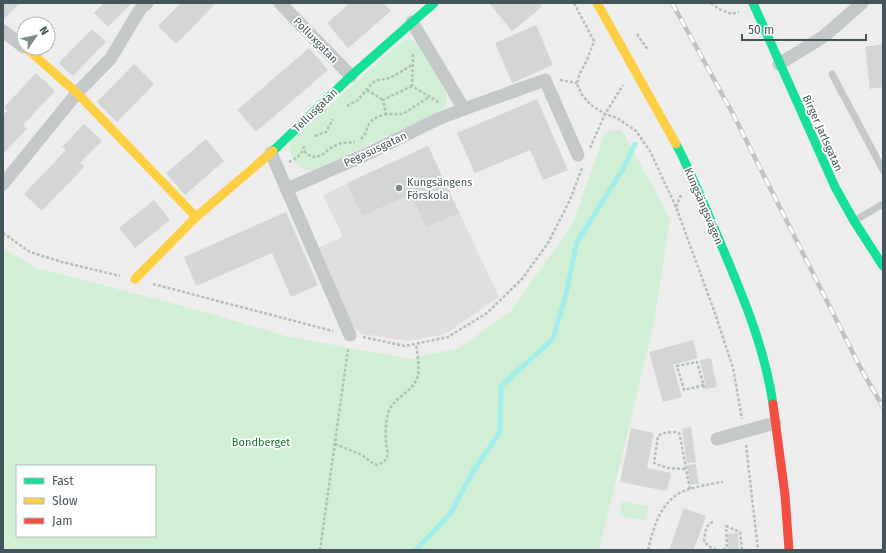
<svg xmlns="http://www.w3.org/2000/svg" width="886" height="553" font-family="'Fira Sans',sans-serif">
<rect width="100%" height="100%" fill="#eeeded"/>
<path fill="#e0dedf" d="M 428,146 L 499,297 L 445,334 L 408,341 L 362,334 L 354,328 L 319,247 L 343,237 L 323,195 Z"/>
<g fill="#d0efd4" fill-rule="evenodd">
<path d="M 409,39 L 417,41 L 423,50 L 447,96 L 445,108 L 438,113 L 314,170 C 297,172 287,155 291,140 L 402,41 Z"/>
<path d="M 621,129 L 670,218 L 654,324 L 599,550 L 3,550 L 3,248 L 34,267 L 198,310 L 286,336 L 409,359 L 459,348 L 510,312 L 572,225 L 605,133 ZM 17,466 L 155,466 L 155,536 L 17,536 Z"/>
<path d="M 622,501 L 649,506 L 646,521 L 619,515 Z"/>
</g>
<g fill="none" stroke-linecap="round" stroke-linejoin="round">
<path stroke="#a2eeeb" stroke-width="5" d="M 416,550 L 450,514 L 474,470 L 500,432 L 501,386 L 553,339 L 566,294 L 577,242 L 623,169 L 635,144"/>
</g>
<g fill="#d4d6d6">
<path d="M 3,3 L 20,3 L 3,20 Z"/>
<path d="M 104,3 L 132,3 L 108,27 L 94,13 Z"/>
<path d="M 181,3 L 216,3 L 176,44 L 158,26 Z"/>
<path d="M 350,3 L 384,3 L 391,11 L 348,48 L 327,23 Z"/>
<path d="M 489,3 L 539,3 L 542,7 L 512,31 Z"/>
<path d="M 536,25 L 553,65 L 512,83 L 495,43 Z"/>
<path d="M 92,29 L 106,42 L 73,76 L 59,63 Z"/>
<path d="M 883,44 L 883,87 L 870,89 L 865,47 Z"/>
<path d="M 309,48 L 328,70 L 256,132 L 237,110 Z"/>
<path d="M 134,64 L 154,84 L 117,122 L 97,102 Z"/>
<path d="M 36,73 L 55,91 L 23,125 L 27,129 L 3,154 L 3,115 L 7,111 L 4,107 Z"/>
<path d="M 537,99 L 568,170 L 543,180 L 530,150 L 475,173 L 457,133 Z"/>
<path d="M 84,124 L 102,141 L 80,163 L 84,167 L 42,211 L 24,194 L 66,150 L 62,147 Z"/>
<path d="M 206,139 L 224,161 L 185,195 L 166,173 Z"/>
<path d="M 428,146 L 459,213 L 426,227 L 411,194 L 362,216 L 347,183 Z"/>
<path d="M 154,200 L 170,220 L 135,248 L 119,228 Z"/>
<path d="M 286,212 L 318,285 L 291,297 L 272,253 L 196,286 L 184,257 Z"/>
<path d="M 693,340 L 698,358 L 673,365 L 682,397 L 663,402 L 649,352 Z"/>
<path d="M 711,358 L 717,387 L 706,389 L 700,360 Z"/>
<path d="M 691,427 L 696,462 L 687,463 L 682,429 Z"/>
<path d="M 631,428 L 654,433 L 647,468 L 671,473 L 667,491 L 620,482 Z"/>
<path d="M 696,464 L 699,484 L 690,485 L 687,465 Z"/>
<path d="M 684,508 L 706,516 L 694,549 L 697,550 L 669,550 Z"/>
<path d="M 738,533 L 739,550 L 728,550 L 727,534 Z"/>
</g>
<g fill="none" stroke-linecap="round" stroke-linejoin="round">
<g stroke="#b3c1b9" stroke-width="2.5" stroke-dasharray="3 2" stroke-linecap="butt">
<path d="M 574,3 L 594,41 L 587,60 L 579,75 L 577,84 L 582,95 L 591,105 L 605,114 L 617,118 L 636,131 L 650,151 L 676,207 L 716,316 L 733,368 L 742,419"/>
<path d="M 711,3 L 719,9 L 732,14 L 739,12"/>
<path d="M 637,34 L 648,50"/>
<path d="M 413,54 L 412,86 L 440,103"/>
<path d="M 560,80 L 577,83"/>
<path d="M 412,86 L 383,100 L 386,114 L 403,114 L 429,97"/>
<path d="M 367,90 L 383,100"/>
<path d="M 347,106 L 358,100 L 372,83 L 378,80 L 390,78 L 412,65"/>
<path d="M 315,136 L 326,132 L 333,119"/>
<path d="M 361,139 C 366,135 366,129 369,124 C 373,118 380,116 386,114"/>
<path d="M 590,148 L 605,114 L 623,85"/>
<path d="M 304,151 C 319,166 325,148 339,144 C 344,142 350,143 355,142"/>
<path d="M 289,162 C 296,158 303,155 304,146"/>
<path d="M 676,207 L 681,195"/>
<path d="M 3,233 L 30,252 L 62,262 L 120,276"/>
<path d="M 153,284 L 333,331"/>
<path d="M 363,337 L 405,346 L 448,337 L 487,313 L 522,279 L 548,243 L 570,200 L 582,168"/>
<path d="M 704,385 L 684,390 L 677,366 L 697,362 L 705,390"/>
<path d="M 335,444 L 362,455 L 371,462 L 377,465 C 381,463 385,462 387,457 C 389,453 386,447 386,442 C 385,433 386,422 388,414 C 392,397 414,393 418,375 C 420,366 417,354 416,344"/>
<path d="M 746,445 L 758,550"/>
<path d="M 685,469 L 668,468 L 654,463 L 658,436 C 664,432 672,431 679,433 L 680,436 L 690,490"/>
<path d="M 713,522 C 705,524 705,534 704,542 L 713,549 L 717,550"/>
<path d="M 726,526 L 740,532 L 742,550"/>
<path d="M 320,550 L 348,349"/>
<path d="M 648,550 C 653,530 658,509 675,496 C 685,488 710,484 723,482"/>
<path d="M 723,550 L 727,547 L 726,525"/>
</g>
<g stroke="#c4c8c9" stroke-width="7">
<path d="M 832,74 L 883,170"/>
<path d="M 854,221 L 883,204"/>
</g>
<g stroke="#c4c8c9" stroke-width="13">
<path d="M 280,3 L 351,76"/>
<path d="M 3,31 L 24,47"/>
<path d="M 779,64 L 823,37 L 862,3"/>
<path d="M 464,109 L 545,80 L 578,155"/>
<path d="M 271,153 L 350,335"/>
<path d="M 3,184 L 77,93 L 111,58 L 127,31 L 141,8 L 147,3"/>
<path d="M 287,189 L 367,154 L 438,119 L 464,109 L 412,22"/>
<path d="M 717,439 L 775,423"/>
</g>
<g stroke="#16e098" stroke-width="9">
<path d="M 753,3 L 835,187 L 854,221 L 883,266"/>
<path d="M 676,144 C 693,176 706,209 720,242 C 742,294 765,348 773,404"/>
<path d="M 273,151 L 351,76 L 434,3"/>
</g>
<g stroke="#ffcf43" stroke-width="9">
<path d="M 597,3 L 676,144"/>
<path d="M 26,48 L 77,93 L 196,217"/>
<path d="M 135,279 L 196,217 L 273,151"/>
</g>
<path stroke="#f24e42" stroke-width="9" d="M 773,404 L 785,495 L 789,550"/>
<defs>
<path id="rail" d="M 672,3 L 733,114 L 861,369 L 883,407"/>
</defs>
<use href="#rail" stroke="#c0c3c4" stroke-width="4.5"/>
<use href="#rail" stroke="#fff" stroke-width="3" stroke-dasharray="9" stroke-linecap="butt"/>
</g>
<circle fill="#808a8d" stroke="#fff" stroke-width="1.5" cx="399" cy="188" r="4"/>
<g text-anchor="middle" stroke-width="3.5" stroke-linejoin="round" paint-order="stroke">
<g font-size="11" fill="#44555a" stroke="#fff">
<text transform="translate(316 40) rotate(46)" y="4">Polluxgatan</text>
<text transform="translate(315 110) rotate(-44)" y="4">Tellusgatan</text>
<text transform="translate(823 133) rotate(66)" y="4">Birger Jarlsgatan</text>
<text transform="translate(375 149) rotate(-25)" y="4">Pegasusgatan</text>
<text transform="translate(704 206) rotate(67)" y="4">Kungsängsvägen</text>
</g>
<g font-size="11" fill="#44555a" stroke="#fff" text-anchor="start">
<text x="407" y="186">Kungsängens<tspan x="407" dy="13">Förskola</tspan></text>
</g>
<g font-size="11" fill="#137d2e" stroke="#fff">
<text x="261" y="446">Bondberget</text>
</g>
</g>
<rect width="886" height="553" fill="none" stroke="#44555a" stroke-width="8"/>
<rect x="16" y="465" width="140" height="72" fill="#ffffff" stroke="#b4bbbd"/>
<rect x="24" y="478" width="20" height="6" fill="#16e098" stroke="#b4bbbd"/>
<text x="52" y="485" font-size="12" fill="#44555a">Fast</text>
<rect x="24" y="498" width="20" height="6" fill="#ffcf43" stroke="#b4bbbd"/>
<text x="52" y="505" font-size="12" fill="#44555a">Slow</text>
<rect x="24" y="518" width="20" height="6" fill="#f24e42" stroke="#b4bbbd"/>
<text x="52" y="525" font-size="12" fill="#44555a">Jam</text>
<g transform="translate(36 36) rotate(56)"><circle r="19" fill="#ffffff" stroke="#b4bbbd"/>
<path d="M0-3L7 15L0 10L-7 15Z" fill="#808a8d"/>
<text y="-6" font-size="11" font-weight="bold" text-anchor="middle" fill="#44555a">N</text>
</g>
<path d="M742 34v6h124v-6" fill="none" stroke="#44555a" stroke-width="2"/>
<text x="748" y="34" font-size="12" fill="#44555a" stroke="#ffffff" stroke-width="3" paint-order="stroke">50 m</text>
</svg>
